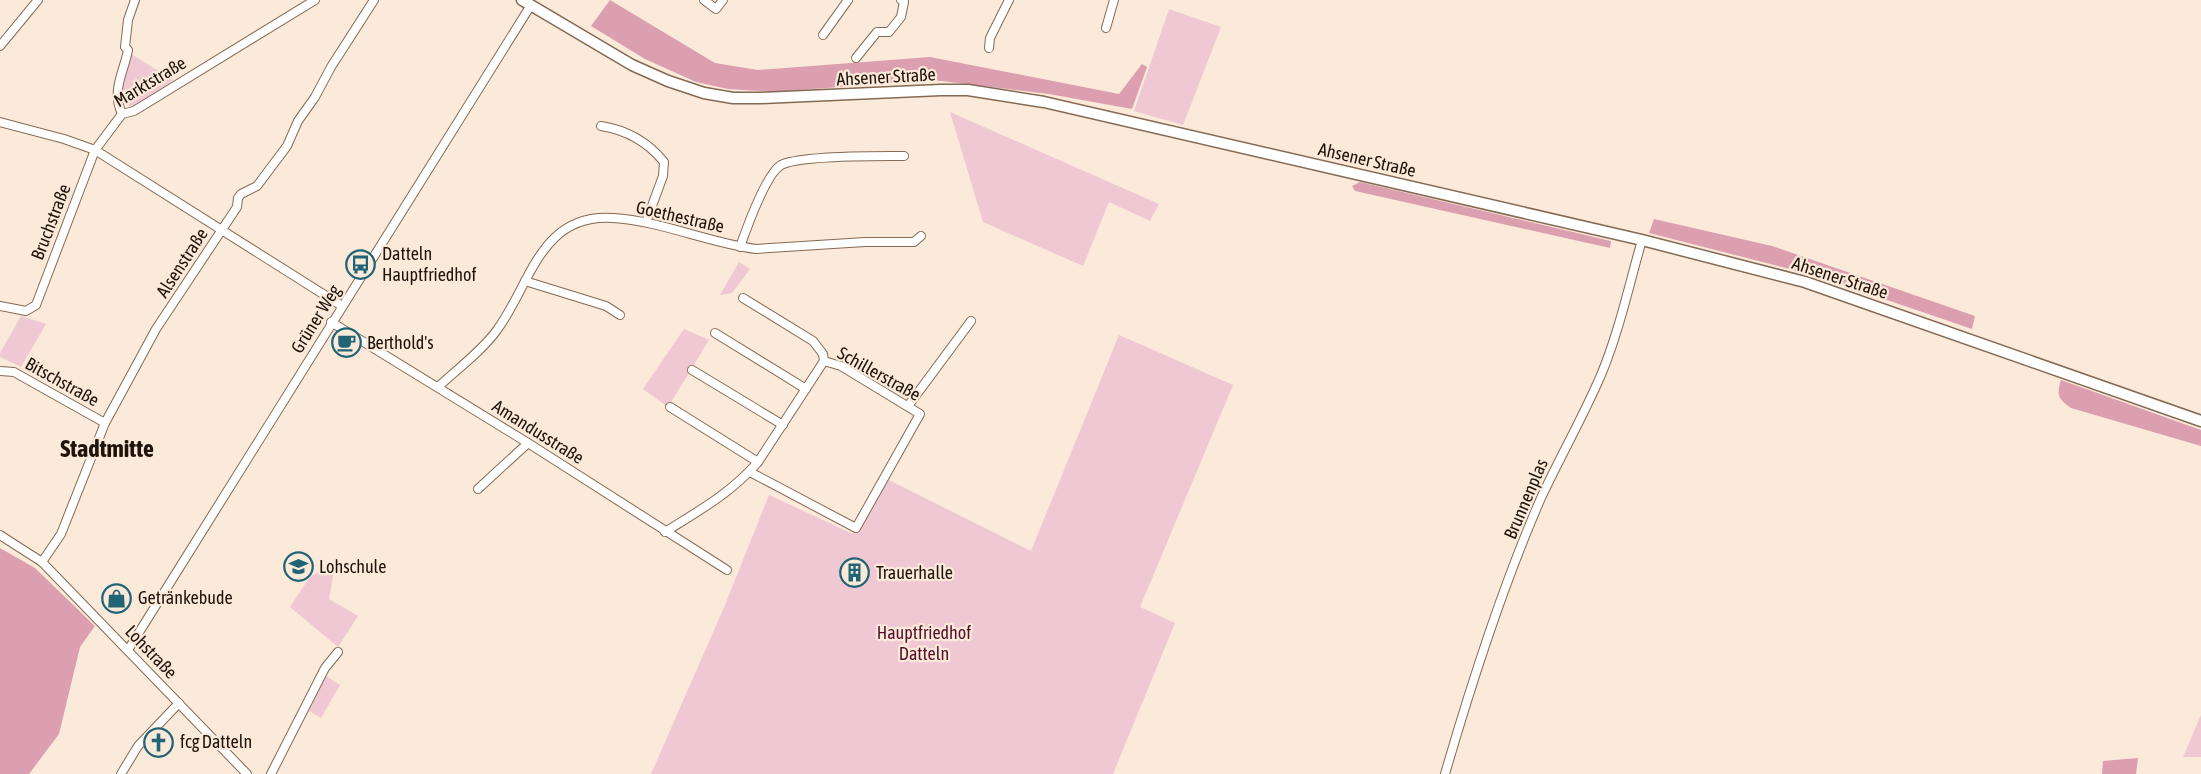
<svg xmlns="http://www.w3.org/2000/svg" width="2201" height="774" font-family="'Asap Condensed',sans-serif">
<rect width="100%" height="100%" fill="#fbe9da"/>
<g fill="#f0c8d3">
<path d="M 1169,9 L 1221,27 L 1183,125 L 1134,111 Z"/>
<path d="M 131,54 L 173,80 L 139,104 L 131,107 C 115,96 126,70 131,54 Z"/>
<path d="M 950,112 L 1159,204 L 1150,221 L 1109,202 L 1083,266 L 983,222 Z"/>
<path d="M 739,262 L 750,269 L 732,293 L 720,295 Z"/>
<path d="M 21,316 L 46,324 L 21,367 L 0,357 L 0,353 Z"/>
<path d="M 684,329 L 709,340 L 668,407 L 643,389 Z"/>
<path d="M 1119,335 L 1233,385 L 1140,607 L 1175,623 L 1113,774 L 651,774 L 725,605 L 769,495 L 853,534 L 885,478 L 1031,551 Z"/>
<path d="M 328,565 L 334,570 L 329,599 L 358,616 L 338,647 L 290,607 L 309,578 Z"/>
<path d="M 326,676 L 340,685 L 321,718 L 309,711 Z"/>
<path d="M 2201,715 L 2201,757 L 2183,757 Z"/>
</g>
<g fill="#db9fb0">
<path d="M 610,0 L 715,63 L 758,70 L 930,57 L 1119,94 L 1142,64 L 1147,67 L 1132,109 L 1049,94 L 933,80 L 774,92 L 728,89 L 696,82 L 645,59 L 591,26 Z"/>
<path d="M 1360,182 L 1611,241 L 1610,248 L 1355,191 L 1352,186 Z"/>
<path d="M 1654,219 L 1772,246 L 1975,316 L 1972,329 L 1817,276 L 1649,233 Z"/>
<path d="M 2061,380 L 2201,430 L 2201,446 L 2071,408 C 2059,400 2056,395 2061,380 Z"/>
<path d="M 0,548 L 35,568 L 95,626 L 80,647 L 59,734 L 29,774 L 0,774 Z"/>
<path d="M 2138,758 L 2136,774 L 2102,774 L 2103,761 Z"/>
</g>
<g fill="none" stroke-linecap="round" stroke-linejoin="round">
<defs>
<g id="street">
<path d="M 704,0 L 716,9 L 723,0"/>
<path d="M 1106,28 L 1114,0"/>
<path d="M 823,35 L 848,0"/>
<path d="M 0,46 L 38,0"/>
<path d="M 989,48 L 990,38 L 1009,0"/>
<path d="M 856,58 L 877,32 L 889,32 L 901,17 L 904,2 L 901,0"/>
<path d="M 122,114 C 111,90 124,72 128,50 L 125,47 L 128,20 L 135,0"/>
<path d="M 0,122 L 64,139 L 95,150 L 342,306"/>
<path d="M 601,126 C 627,130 647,141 664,162 L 663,176 L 646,222"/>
<path d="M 740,247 C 746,230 766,174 781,165 C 800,155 880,156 904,156"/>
<path d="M 525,281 L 606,306 L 620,315"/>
<path d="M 743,298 L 813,341 L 823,354 L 824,361"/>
<path d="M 0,306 L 26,311 L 36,305 L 95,150 L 122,114 L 134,111 L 315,0"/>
<path d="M 331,322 L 528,443 L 727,570"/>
<path d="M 715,333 L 806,389"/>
<path d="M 692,370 L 783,425"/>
<path d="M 0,371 L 14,372 L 105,423"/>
<path d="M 438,387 C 456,370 482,351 497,330 C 531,284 540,213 613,218 C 662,221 708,243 756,249 L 865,242 L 914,242 L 921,236"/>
<path d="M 908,406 L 971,321"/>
<path d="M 670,407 L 758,462"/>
<path d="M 478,489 L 528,443"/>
<path d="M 665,532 C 700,510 731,493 758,462 L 824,361 L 841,366 L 920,414 L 856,528 L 750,472"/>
<path d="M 0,535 L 42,562 L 247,774"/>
<path d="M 42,562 L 61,534 L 105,423 L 156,329 L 237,207 L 238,198 L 241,194 L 257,186 L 287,146 L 298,121 L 315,97 L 331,67 L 374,0"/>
<path d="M 128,650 L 531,5"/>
<path d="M 121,774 L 138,746 L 179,703"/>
<path d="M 271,774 L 325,668 L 338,652"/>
<path d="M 1445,774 C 1472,681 1502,587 1541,498 C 1560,457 1583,417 1601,375 C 1619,332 1629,285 1642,240"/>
</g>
<path id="secondary" d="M 522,0 L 632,65 L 668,81 L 704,93 L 733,98 L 761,98 L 941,90 L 968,90 L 1044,102 L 1642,240 L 1805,282 L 2201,421"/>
</defs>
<use href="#street" stroke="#846a52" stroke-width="10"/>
<use href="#secondary" stroke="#846a52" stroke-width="13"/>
<use href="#street" stroke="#fff" stroke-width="8"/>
<use href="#secondary" stroke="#fff" stroke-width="10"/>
</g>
<defs>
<symbol id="bus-ring" viewBox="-11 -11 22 22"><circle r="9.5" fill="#fbe9da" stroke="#206476" stroke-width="1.5"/><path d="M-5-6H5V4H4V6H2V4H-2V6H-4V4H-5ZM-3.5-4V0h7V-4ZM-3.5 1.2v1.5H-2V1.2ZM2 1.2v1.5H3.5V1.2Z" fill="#206476"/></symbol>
<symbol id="cafe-ring" viewBox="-11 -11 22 22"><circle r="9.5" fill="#fbe9da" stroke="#206476" stroke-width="1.5"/><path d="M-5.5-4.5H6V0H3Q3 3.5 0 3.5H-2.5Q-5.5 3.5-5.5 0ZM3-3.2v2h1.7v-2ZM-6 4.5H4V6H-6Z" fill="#206476"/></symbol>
<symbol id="school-ring" viewBox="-11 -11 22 22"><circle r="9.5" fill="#fbe9da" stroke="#206476" stroke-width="1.5"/><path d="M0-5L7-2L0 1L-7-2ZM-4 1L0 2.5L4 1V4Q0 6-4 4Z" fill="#206476"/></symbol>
<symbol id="building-ring" viewBox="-11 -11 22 22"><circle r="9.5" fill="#fbe9da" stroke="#206476" stroke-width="1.5"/><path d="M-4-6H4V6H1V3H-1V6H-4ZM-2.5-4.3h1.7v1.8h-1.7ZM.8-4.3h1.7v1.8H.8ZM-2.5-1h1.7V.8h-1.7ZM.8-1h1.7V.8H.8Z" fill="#206476"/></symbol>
<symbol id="shop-ring" viewBox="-11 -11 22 22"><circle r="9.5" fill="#fbe9da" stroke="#206476" stroke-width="1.5"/><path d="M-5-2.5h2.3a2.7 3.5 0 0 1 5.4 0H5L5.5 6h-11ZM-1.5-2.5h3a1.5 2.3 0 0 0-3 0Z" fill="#206476"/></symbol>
<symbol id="church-ring" viewBox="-11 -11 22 22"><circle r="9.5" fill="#fbe9da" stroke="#206476" stroke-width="1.5"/><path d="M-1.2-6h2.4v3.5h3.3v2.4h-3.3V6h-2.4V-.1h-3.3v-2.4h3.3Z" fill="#206476"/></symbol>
</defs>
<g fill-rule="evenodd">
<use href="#bus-ring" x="344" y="248" width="33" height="33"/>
<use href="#cafe-ring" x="330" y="326" width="33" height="33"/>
<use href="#school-ring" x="282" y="550" width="33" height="33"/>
<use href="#building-ring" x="838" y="556" width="33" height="33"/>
<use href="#shop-ring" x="100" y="582" width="33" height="33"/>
<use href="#church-ring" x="142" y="726" width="33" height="33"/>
</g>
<g text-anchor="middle" stroke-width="4.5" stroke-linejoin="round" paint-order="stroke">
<g font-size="18" fill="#1e140b" stroke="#fbe9da">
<text transform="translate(886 77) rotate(-3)" y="6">Ahsener Straße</text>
<text transform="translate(150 82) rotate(-31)" y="6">Marktstraße</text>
<text transform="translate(1367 160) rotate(13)" y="6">Ahsener Straße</text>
<text transform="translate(680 217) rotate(13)" y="6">Goethestraße</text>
<text transform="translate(51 222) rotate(-69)" y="6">Bruchstraße</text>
<text transform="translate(182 263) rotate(-57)" y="6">Alsenstraße</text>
<text transform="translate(1840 278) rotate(18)" y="6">Ahsener Straße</text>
<text transform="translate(316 319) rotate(-58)" y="6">Grüner Weg</text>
<text transform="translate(879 374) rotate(29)" y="6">Schillerstraße</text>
<text transform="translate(62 382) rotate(29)" y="6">Bitschstraße</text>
<text transform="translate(538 432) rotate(32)" y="6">Amandusstraße</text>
<text transform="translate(1526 499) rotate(-67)" y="6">Brunnenplas</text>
<text transform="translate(151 652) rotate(46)" y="6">Lohstraße</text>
</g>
<g font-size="18" fill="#1e140b" stroke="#fbe9da" text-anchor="start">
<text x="382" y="260">Datteln<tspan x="382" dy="21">Hauptfriedhof</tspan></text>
<text x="367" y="349">Berthold's</text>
<text x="319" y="573">Lohschule</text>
<text x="876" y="579">Trauerhalle</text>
<text x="138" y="604">Getränkebude</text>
<text x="180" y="748">fcg Datteln</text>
</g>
<g font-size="18" fill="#550e2c" stroke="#fbe9da">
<text x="924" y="639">Hauptfriedhof<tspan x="924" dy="21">Datteln</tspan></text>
</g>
<g font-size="24" font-weight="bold" fill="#1e140b" stroke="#fbe9da">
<text x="107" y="457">Stadtmitte</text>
</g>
</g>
</svg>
